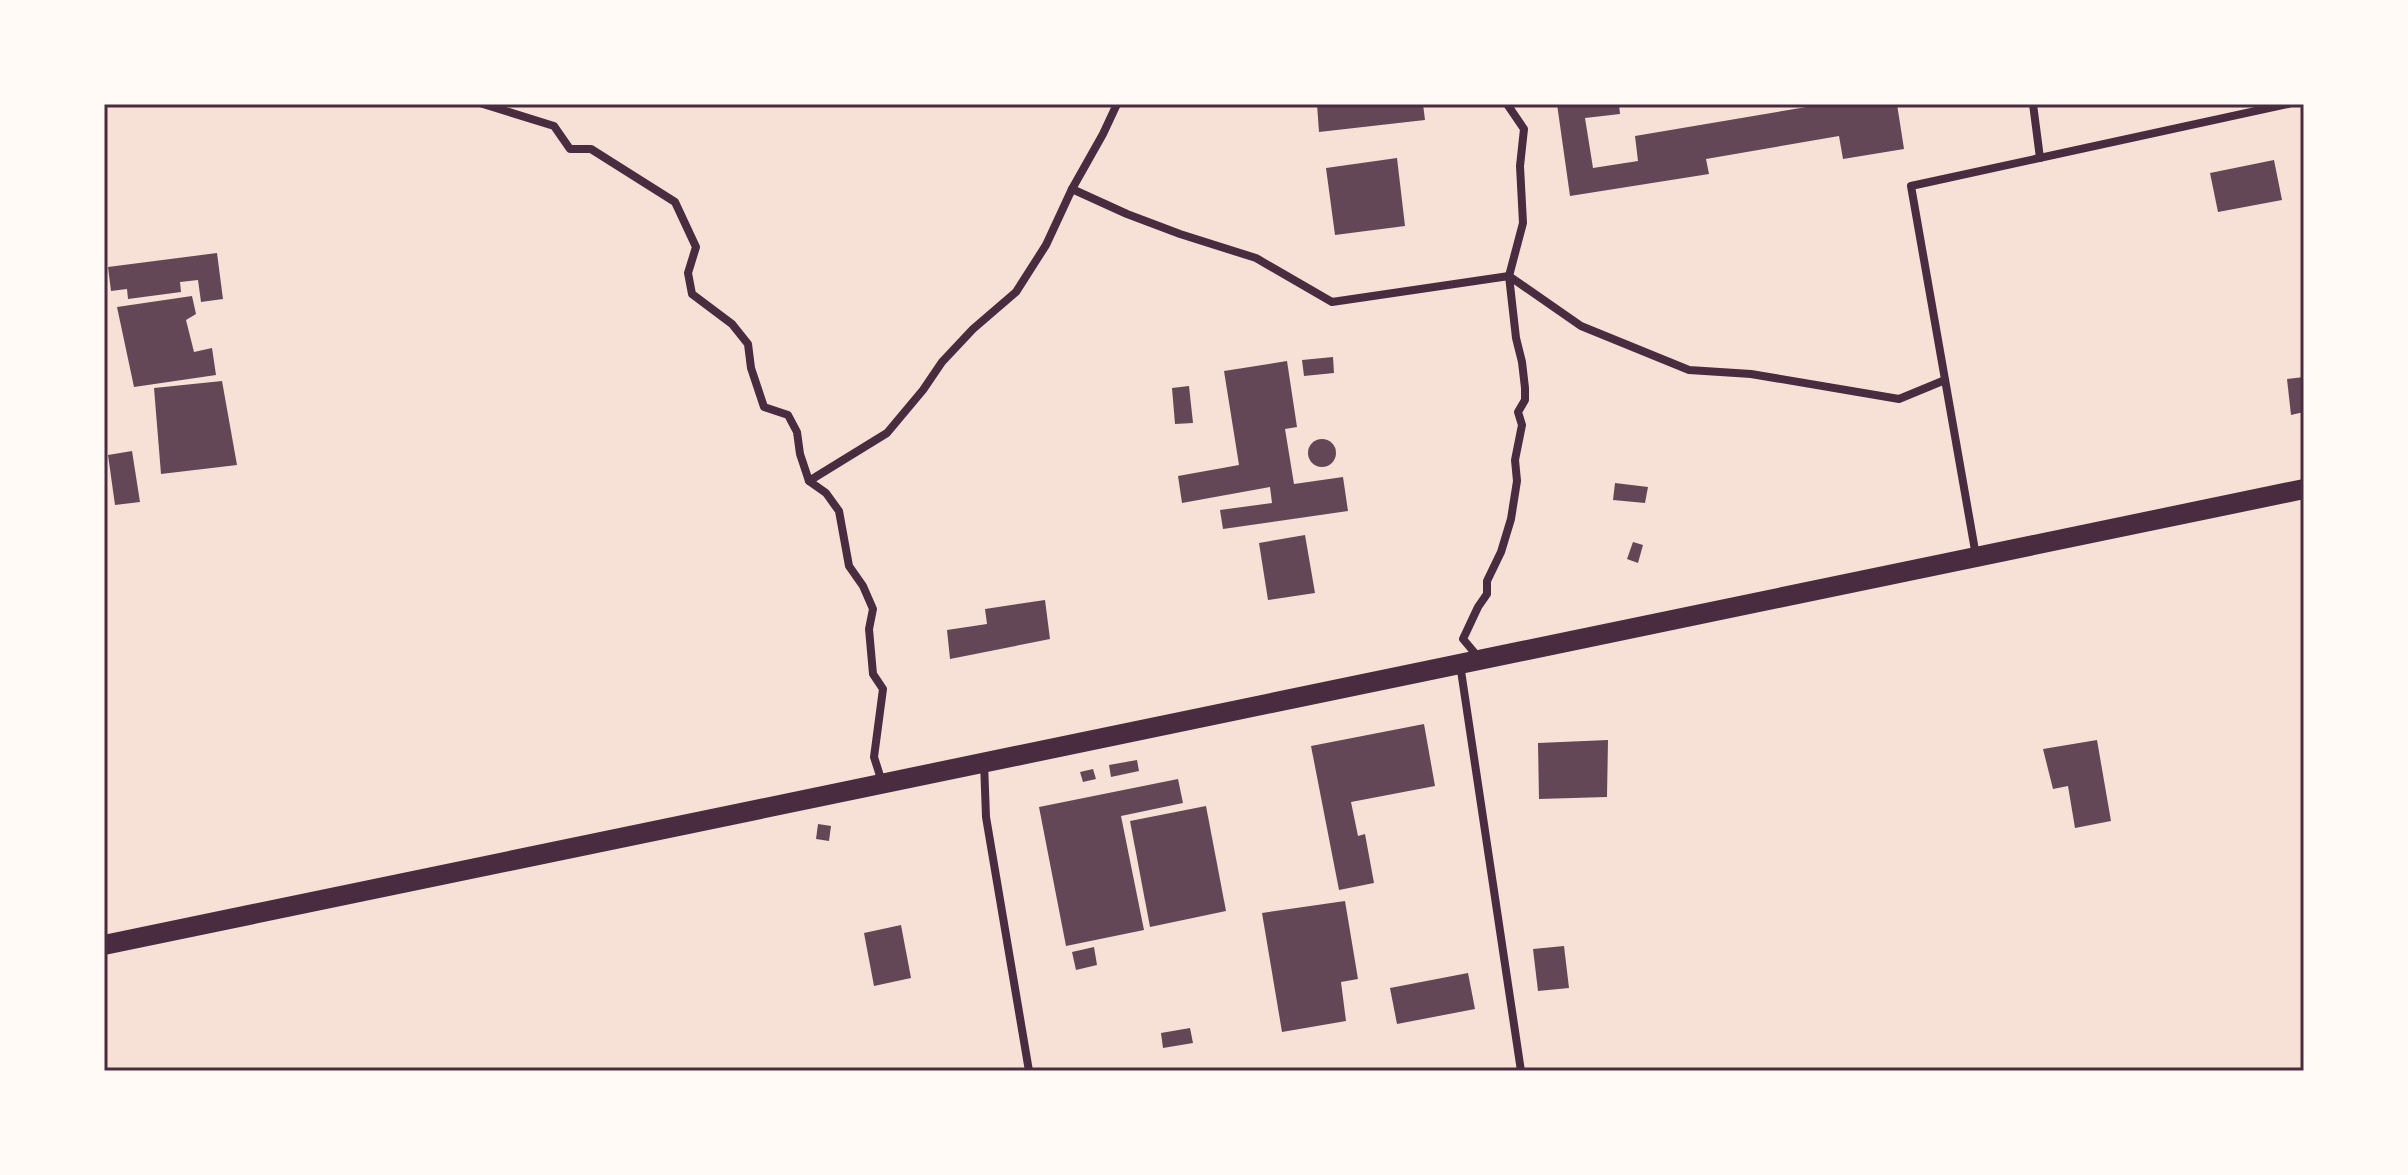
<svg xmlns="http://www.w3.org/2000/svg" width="2408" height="1175" font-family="'Roboto Serif',serif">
<rect width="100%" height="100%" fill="#f7e1d7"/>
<g fill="#644757">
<path d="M 1317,104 L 1423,104 L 1425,120 L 1319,132 Z"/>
<path d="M 1557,104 L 1619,104 L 1620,114 L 1585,118 L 1593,168 L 1638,161 L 1635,136 L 1824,104 L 1897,104 L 1904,149 L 1843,159 L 1839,136 L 1706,159 L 1709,174 L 1570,196 Z"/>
<path d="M 1397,158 L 1405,226 L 1335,235 L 1326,168 Z"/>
<path d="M 2274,160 L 2282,200 L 2218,212 L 2210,173 Z"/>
<path d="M 217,253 L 223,299 L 201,302 L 198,280 L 180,282 L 181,292 L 128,299 L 127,289 L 111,291 L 108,267 Z"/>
<path d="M 192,296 L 196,314 L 186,320 L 194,352 L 212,348 L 216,375 L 134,387 L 117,307 Z"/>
<path d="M 1333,357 L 1334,373 L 1304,376 L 1302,360 Z"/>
<path d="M 1287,361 L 1297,427 L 1285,429 L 1294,484 L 1343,477 L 1348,511 L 1223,529 L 1220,510 L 1272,503 L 1270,487 L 1182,503 L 1178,476 L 1239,465 L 1224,371 Z"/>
<path d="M 2304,377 L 2304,412 L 2291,415 L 2287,379 Z"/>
<path d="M 222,381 L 237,465 L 161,474 L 154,388 Z"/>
<path d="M 1189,386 L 1193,423 L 1175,424 L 1172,388 Z"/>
<circle cx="1322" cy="453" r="14"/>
<path d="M 132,451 L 140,502 L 115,505 L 108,455 Z"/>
<path d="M 1615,483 L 1648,487 L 1645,503 L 1613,500 Z"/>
<path d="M 1305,535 L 1315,593 L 1268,600 L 1259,543 Z"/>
<path d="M 1633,542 L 1643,545 L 1638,563 L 1627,559 Z"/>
<path d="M 1045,600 L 1050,639 L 950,659 L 947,630 L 987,624 L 985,609 Z"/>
<path d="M 1424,724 L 1435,786 L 1351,802 L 1358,836 L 1365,834 L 1374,883 L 1339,890 L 1311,746 Z"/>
<path d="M 1608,740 L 1607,797 L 1539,799 L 1538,743 Z"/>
<path d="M 2097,740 L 2111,821 L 2075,828 L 2068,786 L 2053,789 L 2043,749 Z"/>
<path d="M 1137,760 L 1139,771 L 1111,777 L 1109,765 Z"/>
<path d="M 1093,769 L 1096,779 L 1083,782 L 1080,772 Z"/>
<path d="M 1178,779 L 1183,803 L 1121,816 L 1144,930 L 1066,946 L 1039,807 Z"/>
<path d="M 1206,806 L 1226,911 L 1150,927 L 1130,821 Z"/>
<path d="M 818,824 L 831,826 L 829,841 L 816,839 Z"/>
<path d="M 1345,901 L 1358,979 L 1341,982 L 1346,1021 L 1282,1032 L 1262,913 Z"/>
<path d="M 901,925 L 911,978 L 874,986 L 864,933 Z"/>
<path d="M 1564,946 L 1569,988 L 1538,991 L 1533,949 Z"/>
<path d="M 1094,947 L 1097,965 L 1076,970 L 1072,952 Z"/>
<path d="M 1468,973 L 1475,1009 L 1397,1024 L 1390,988 Z"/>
<path d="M 1190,1028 L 1193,1043 L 1163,1048 L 1161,1033 Z"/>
</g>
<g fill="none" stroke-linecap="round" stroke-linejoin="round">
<g stroke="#4a2c40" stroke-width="8">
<path d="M 483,104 L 554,126 L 570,149 L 591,149 L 675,202 L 696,247 L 688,273 L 692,294 L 732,324 L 748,344 L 751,368 L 764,407 L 788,415 L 797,432 L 800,454 L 809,481 L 826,493 L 839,511 L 849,566 L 863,586 L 873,609 L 869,629 L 873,674 L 883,689 L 874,757 L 882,782"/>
<path d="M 2033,104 L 2040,158"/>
<path d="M 1072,189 L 1127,214 L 1180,234 L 1256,258 L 1332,302 L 1509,276 L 1581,326 L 1689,370 L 1751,374 L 1899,399 L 1945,380"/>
<path d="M 809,481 L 887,433 L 923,390 L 942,362 L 973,329 L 1016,292 L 1046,245 L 1072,189 L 1103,134 L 1117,104"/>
<path d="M 1976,556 L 1911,186 L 2288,104"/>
<path d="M 1479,658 L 1463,639 L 1478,607 L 1487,594 L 1487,581 L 1501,552 L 1511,519 L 1517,481 L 1515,460 L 1522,425 L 1518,412 L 1525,400 L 1525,388 L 1522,362 L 1516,338 L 1509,276 L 1523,223 L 1520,166 L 1524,129 L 1507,104"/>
<path d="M 1460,664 L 1521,1071"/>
<path d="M 984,762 L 986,817 L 1029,1071"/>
</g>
<path stroke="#4a2c40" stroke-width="20" d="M 104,945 L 2304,489"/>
</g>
<rect width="2408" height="1175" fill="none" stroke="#fffaf5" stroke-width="212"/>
<rect x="106" y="106" width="2196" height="963" fill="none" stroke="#4a2c40" stroke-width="3"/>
</svg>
